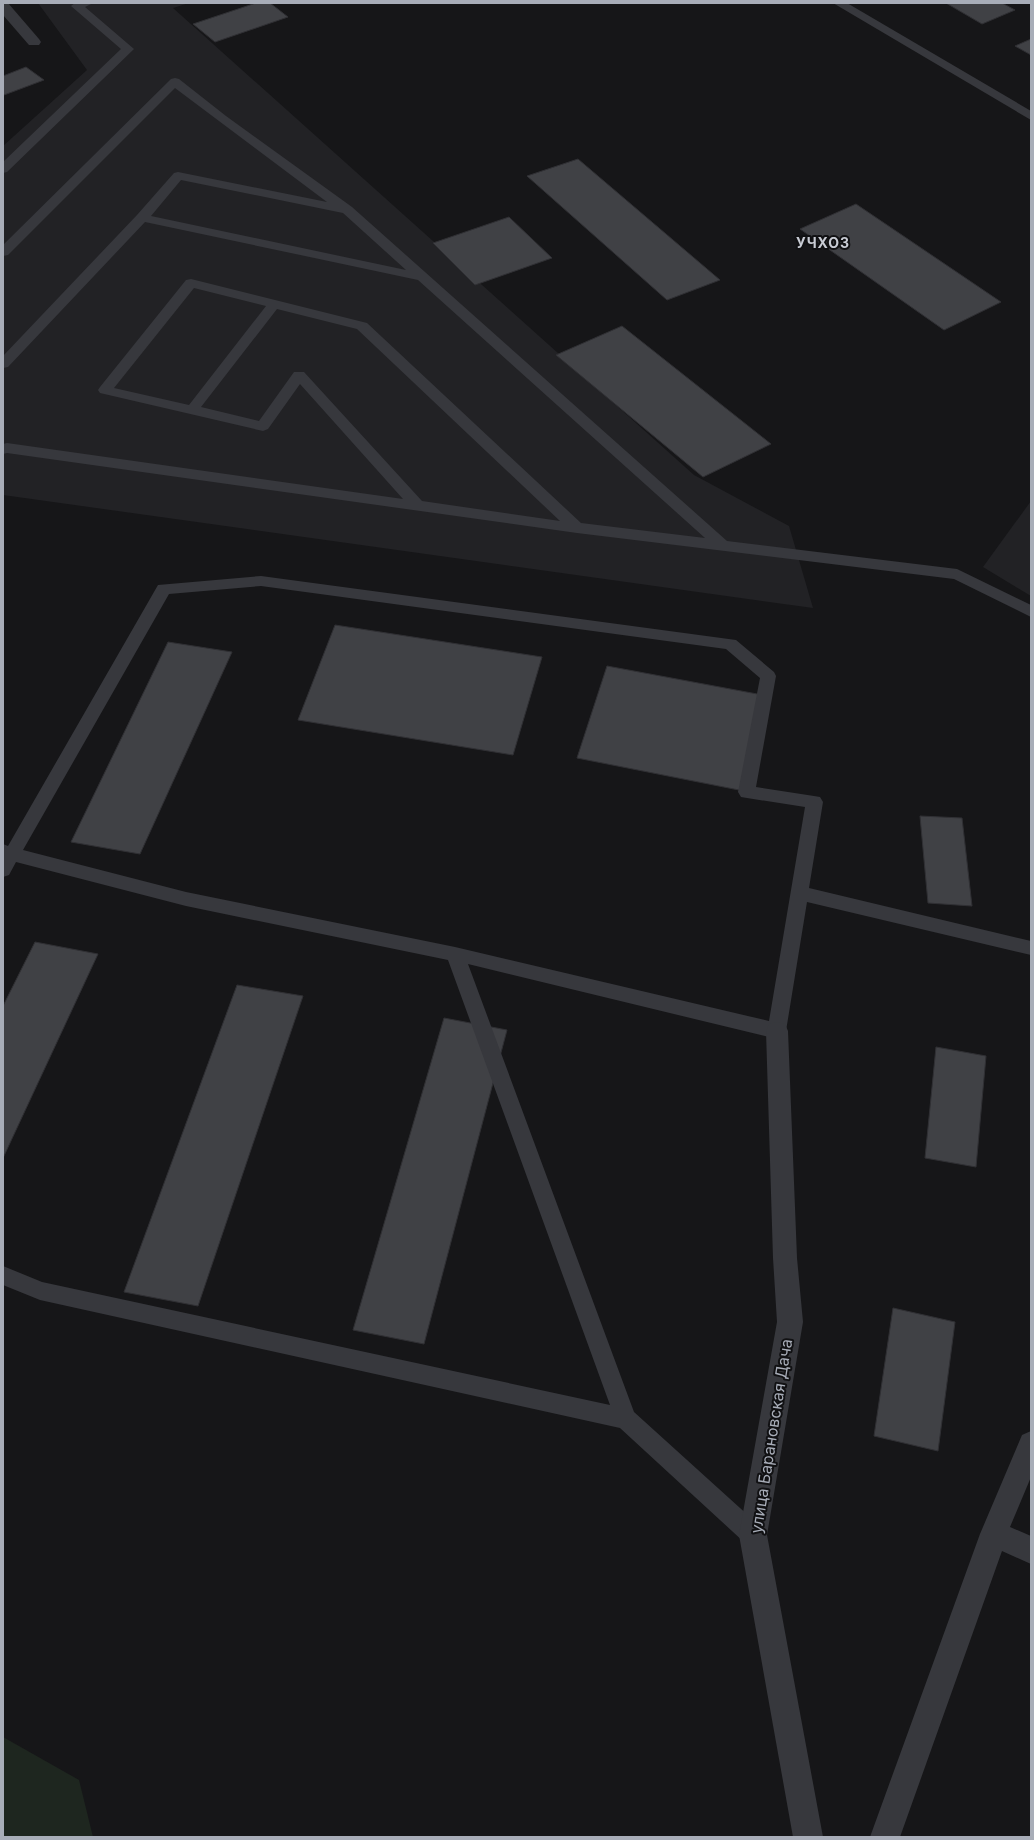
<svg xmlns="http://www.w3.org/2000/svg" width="1034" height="1840" font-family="Inter,sans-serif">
<rect width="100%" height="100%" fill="#161618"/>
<g fill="#222225">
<path d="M 38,3 L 189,3 L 173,8 L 694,475 L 789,526 L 813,608 L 3,495 L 3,146 L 87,70 Z"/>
<path d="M 1031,501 L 1031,596 L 983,567 Z"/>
</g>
<path fill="#1e261f" d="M 3,1737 L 79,1780 L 93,1837 L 3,1837 Z"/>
<g fill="#404145" stroke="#303034">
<path d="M 256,3 L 270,3 L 288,17 L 215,42 L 193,24 Z"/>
<path d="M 946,3 L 1002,3 L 1015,10 L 982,24 Z"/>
<path d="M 1031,39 L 1031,55 L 1015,46 Z"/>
<path d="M 26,67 L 44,80 L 4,95 L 3,94 L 3,76 Z"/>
<path d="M 578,159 L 720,280 L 667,300 L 527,176 Z"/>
<path d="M 856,204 L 1001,302 L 944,330 L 800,229 Z"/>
<path d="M 509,217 L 552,258 L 475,285 L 433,243 Z"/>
<path d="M 622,326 L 771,444 L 703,477 L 556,355 Z"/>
<path d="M 335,625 L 542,657 L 513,755 L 298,720 Z"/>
<path d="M 168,642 L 232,652 L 140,854 L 71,842 Z"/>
<path d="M 607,666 L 768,696 L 744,791 L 577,758 Z"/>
<path d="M 920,816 L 962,818 L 972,906 L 928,903 Z"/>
<path d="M 35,942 L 98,954 L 3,1158 L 3,1006 Z"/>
<path d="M 237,985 L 303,996 L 198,1306 L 124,1292 Z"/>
<path d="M 444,1018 L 507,1030 L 424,1344 L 353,1330 Z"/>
<path d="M 936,1047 L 986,1056 L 976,1167 L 925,1158 Z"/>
<path d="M 893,1308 L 955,1322 L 938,1451 L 874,1436 Z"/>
</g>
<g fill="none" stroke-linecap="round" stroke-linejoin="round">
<g fill="#37383d" fill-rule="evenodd">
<path d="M 93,3 L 85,7 L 134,49 L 7,172 L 3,173 L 3,162 L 121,49 L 71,6 L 75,3 Z"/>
<path d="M 833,3 L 847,3 L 1031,111 L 1031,120 Z"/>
<path d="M 175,78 L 179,79 L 226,116 L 352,207 L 727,541 L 957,569 L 1031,605 L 1031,617 L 954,579 L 577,533 L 7,453 L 3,454 L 3,444 L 7,443 L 403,499 L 300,384 L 268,429 L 263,431 L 100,393 L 98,390 L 100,387 L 186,280 L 191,279 L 367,323 L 581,523 L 705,538 L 418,280 L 145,222 L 8,367 L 3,368 L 3,356 L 137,215 L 174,173 L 178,172 L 327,202 L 175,88 L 8,255 L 3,256 L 3,245 L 171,79 ZM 181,180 L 343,213 L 406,270 L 151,216 ZM 194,288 L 266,306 L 189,405 L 114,388 ZM 277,309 L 357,329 L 560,521 L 422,501 L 304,372 L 294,372 L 259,421 L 201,407 Z"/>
<path d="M 261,576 L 736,640 L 774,672 L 776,676 L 756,787 L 814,796 L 820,797 L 823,802 L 809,888 L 1031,941 L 1031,955 L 807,902 L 786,1031 L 784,1036 L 777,1039 L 468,964 L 634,1412 L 761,1527 L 764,1535 L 761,1543 L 753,1546 L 745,1543 L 620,1428 L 40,1300 L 3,1285 L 3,1266 L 42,1282 L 610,1405 L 448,960 L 186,906 L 16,862 L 9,875 L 3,877 L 3,844 L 8,846 L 158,585 ZM 261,586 L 726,649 L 760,678 L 738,792 L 741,797 L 747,798 L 805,807 L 769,1021 L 455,947 L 186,892 L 23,850 L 169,594 Z"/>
</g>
<g fill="#37383d" fill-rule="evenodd">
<path d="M 3,3 L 8,3 L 39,39 L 41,42 L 39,45 L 29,45 L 3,15 Z"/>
<path d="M 777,1022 L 785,1024 L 788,1031 L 797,1258 L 803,1322 L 767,1535 L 823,1837 L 793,1837 L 739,1535 L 777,1322 L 773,1258 L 766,1031 L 769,1024 Z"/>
<path d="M 1031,1431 L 1031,1477 L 1010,1527 L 1031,1536 L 1031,1564 L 1002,1551 L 900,1837 L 870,1837 L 980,1534 L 1022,1435 Z"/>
</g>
</g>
<g text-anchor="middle" stroke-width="4" stroke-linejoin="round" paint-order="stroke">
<g font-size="14" font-weight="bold" letter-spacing="1" fill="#c9ccd4" stroke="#111113">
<text x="823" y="248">УЧХОЗ</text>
</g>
<g font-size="16" fill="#a8adb8" stroke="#111113">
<text transform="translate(771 1436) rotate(-81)" y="6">улица Барановская Дача</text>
</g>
</g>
<rect width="1034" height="1840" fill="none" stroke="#a8adb8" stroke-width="8"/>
</svg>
